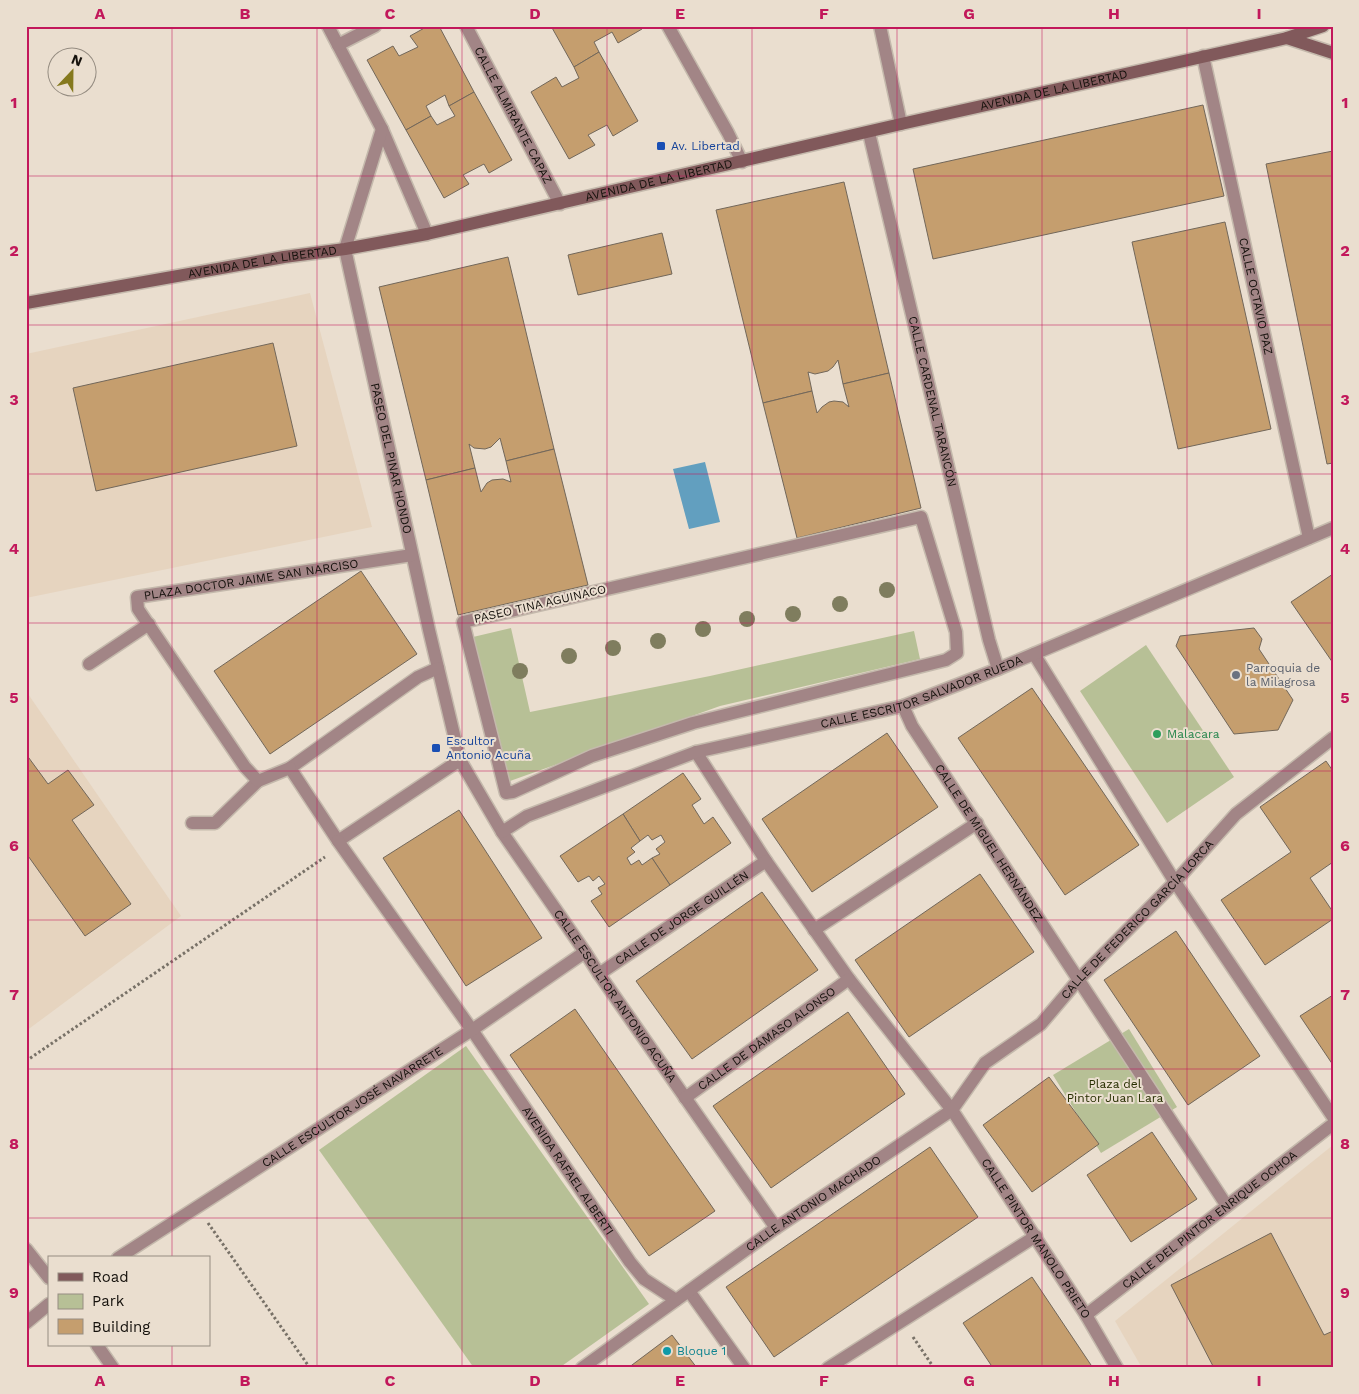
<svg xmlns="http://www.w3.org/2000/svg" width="1359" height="1394" font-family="'Work Sans',sans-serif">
<rect width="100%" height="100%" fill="#eadecf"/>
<g fill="#e6d4bf">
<path d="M 310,293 L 372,527 L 26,598 L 26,354 Z"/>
<path d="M 26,691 L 181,916 L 26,1031 Z"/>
<path d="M 1333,1145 L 1333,1368 L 1142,1368 L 1115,1321 Z"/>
</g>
<g fill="#b7c096">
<path d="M 511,628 L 530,712 L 710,676 L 914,631 L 920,659 L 720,706 L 510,781 L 473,637 Z"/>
<path d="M 1146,645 L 1234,777 L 1167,823 L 1080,691 Z"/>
<path d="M 1129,1029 L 1177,1107 L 1101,1153 L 1053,1075 Z"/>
<path d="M 466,1046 L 649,1304 L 559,1368 L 474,1368 L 319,1150 Z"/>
</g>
<path fill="#629fbf" d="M 705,462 L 720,522 L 689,529 L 673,469 Z"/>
<g fill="#c59e6e" stroke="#72675a">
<path d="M 428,26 L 439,26 L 474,92 L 449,106 L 445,95 L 426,106 L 431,116 L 406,130 L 367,60 L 393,46 L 399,56 L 418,47 L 410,36 Z"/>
<path d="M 551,26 L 641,26 L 642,29 L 618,43 L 612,32 L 594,42 L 599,52 L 574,67 Z"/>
<path d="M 599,52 L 638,121 L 613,136 L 607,125 L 588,135 L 595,145 L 569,159 L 531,92 L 556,77 L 562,87 L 579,78 L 574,67 Z"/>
<path d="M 474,92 L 512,160 L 489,173 L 484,164 L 463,175 L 469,184 L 444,198 L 406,130 L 431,116 L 437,125 L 455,116 L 449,106 Z"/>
<path d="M 1203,105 L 1224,196 L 933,259 L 913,169 Z"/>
<path d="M 1333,151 L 1333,463 L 1327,464 L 1266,164 Z"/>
<path d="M 844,182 L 889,373 L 843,384 L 838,360 L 833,367 L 828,371 L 815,374 L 808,372 L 812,391 L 763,403 L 716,210 Z"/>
<path d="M 1225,222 L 1271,429 L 1178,449 L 1132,242 Z"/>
<path d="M 662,233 L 672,274 L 578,295 L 568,255 Z"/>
<path d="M 508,257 L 554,449 L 506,461 L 500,438 L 491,447 L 485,449 L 474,448 L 469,444 L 475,468 L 426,480 L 379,287 Z"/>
<path d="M 273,343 L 297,446 L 96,491 L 73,388 Z"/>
<path d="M 889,373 L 921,508 L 797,538 L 763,403 L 812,391 L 817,413 L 822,407 L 829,402 L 834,401 L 843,402 L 849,407 L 843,384 Z"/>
<path d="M 554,449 L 588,585 L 458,615 L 426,480 L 475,468 L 481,492 L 487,483 L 492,480 L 503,479 L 511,482 L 506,461 Z"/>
<path d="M 361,571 L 417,654 L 270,754 L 214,671 Z"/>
<path d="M 1333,574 L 1333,663 L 1291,602 Z"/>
<path d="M 1254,628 L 1262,639 L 1259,649 L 1293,700 L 1278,730 L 1234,734 L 1176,646 L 1180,636 Z"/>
<path d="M 1032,688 L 1139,845 L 1065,895 L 958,738 Z"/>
<path d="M 887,733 L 938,807 L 812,892 L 762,819 Z"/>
<path d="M 26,754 L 48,784 L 68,770 L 94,805 L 72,820 L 131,904 L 85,936 L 26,853 Z"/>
<path d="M 1326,761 L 1333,771 L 1333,862 L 1310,878 L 1333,912 L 1333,919 L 1265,965 L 1221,900 L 1291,852 L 1260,807 Z"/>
<path d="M 683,773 L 701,799 L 692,805 L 704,824 L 713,817 L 731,843 L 670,885 L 652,858 L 660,854 L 656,849 L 665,842 L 661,835 L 652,840 L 648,835 L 640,841 L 623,814 Z"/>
<path d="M 459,810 L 542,938 L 466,986 L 383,858 Z"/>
<path d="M 623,814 L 640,841 L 631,848 L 635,852 L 627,858 L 631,865 L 639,860 L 642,865 L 652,858 L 670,885 L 609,927 L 591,901 L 602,894 L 598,888 L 605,884 L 599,876 L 593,881 L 589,876 L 578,882 L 560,856 Z"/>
<path d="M 980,874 L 1034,952 L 909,1037 L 855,960 Z"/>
<path d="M 762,892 L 818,970 L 692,1059 L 636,981 Z"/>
<path d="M 1176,931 L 1260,1056 L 1188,1105 L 1104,980 Z"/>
<path d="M 1333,995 L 1333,1065 L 1300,1016 Z"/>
<path d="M 575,1009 L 715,1211 L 649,1256 L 510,1055 Z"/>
<path d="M 848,1012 L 905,1094 L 771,1188 L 713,1106 Z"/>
<path d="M 1049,1077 L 1099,1144 L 1032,1192 L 983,1125 Z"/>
<path d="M 1152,1132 L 1197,1199 L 1131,1242 L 1087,1175 Z"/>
<path d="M 930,1147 L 978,1217 L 774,1357 L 726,1287 Z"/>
<path d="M 1271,1233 L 1324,1335 L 1333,1331 L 1333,1368 L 1214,1368 L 1171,1285 Z"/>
<path d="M 1032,1277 L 1093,1368 L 993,1368 L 963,1323 Z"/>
<path d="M 672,1335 L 697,1368 L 628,1368 Z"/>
</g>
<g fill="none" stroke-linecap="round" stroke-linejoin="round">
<defs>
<g id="lane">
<path d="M 89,664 L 149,624"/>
<path d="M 192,823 L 215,823 L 258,781"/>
</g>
<g id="street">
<path d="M 328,26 L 382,129 L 427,234"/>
<path id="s1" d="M 466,26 L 560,204"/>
<path d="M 668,26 L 728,133 L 742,162"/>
<path d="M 880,26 L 901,124"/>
<path d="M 338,45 L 375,26"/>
<path id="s2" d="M 1203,56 L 1309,538"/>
<path id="s3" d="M 382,129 L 345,249 L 429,630 L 460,760 L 502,832 L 585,952 L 599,974 L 776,1228"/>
<path id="s4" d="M 869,133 L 989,640 L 998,669"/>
<path d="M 921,517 L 956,632 L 957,653 L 946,660 L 693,723 L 592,756 L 513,792 L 506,793 L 463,622 Z"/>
<path d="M 1034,654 L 1175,882 L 1333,1117"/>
<path d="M 438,668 L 418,677 L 290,768 L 338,841 L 460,760"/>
<path id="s5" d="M 903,706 L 912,726 L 1227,1206"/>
<path id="s6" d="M 696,752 L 766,861 L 849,979 L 952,1110 L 1086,1315 L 1117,1368"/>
<path id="s7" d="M 290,768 L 258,781 L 245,767 L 138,609 L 137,597 L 412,555"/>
<path id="s8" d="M 502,832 L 527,816 L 696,752 L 903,706 L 998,669 L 1333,528"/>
<path id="s9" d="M 338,841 L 472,1030 L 630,1262 L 644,1279 L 676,1300"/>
<path d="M 814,930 L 977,823"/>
<path id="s10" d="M 599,974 L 766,861"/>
<path id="s11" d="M 685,1098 L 849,979"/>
<path d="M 26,1249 L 49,1278"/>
<path id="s12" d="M 118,1258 L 472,1030 L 585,952"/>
<path d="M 689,1291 L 744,1368"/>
<path id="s13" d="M 1086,1315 L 1333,1124"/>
<path d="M 26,1323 L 49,1304"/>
<path d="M 97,1345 L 113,1368"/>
<path id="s14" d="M 582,1368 L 776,1228 L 952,1110 L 985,1063 L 1041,1024 L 1079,979 L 1175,882 L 1236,814 L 1333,738"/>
<path d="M 828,1368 L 1036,1236"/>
</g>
<g id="secondary">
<path d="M 1287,38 L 1333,53"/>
<path id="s15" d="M 26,303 L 284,257 L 345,249 L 427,234 L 901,124 L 1287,38 L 1323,26"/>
</g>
</defs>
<use href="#lane" stroke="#c4b9ac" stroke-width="15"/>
<use href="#street" stroke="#c4b9ac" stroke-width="15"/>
<use href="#secondary" stroke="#c4b9ac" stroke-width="15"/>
<g stroke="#787167" stroke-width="3" stroke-dasharray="2.5 2.5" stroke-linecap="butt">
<path d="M 26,1061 L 325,857"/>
<path d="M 208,1223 L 310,1368"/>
<path d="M 913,1337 L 934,1368"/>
</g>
<use href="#lane" stroke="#a28586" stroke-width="12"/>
<use href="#street" stroke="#a28586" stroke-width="12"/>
<use href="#secondary" stroke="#81595b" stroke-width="12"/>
</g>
<g fill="#7f7d5e">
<circle cx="887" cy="590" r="8"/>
<circle cx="840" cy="604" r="8"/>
<circle cx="793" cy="614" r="8"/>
<circle cx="747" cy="619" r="8"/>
<circle cx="703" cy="629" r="8"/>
<circle cx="658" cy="641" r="8"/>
<circle cx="613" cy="648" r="8"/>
<circle cx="569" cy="656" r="8"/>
<circle cx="520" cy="671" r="8"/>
</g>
<path fill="none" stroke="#c2185b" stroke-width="1" stroke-opacity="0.55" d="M 172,26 L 172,1258M 317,26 L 317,1368M 462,26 L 462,1368M 607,26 L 607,1368M 752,26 L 752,1368M 897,26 L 897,1368M 1042,26 L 1042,1368M 1187,26 L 1187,1368M 26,176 L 1333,176M 26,325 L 1333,325M 26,474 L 1333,474M 26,623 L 1333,623M 26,771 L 1333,771M 26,920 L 1333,920M 26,1069 L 1333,1069M 26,1218 L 1333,1218M 172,1345 L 172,1368"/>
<g fill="#1a4fb4" stroke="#eadecf" stroke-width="2">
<rect x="656" y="141" width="10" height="10" rx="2.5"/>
<rect x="431" y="743" width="10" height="10" rx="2.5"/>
</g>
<circle fill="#6b7280" stroke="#eadecf" stroke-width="2" cx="1236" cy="675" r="5"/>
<circle fill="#2e9e5b" stroke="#eadecf" stroke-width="2" cx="1157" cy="734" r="5"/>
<circle fill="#0f9aa8" stroke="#eadecf" stroke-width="2" cx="667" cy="1351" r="5"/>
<g text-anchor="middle" stroke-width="4" stroke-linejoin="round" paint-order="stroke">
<g font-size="12" fill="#15110c" stroke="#eadecf">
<text dy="4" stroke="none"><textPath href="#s15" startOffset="1050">AVENIDA DE LA LIBERTAD</textPath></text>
<text dy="4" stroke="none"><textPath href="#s1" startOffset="101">CALLE ALMIRANTE CAPAZ</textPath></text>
<text dy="4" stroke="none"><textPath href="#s15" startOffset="645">AVENIDA DE LA LIBERTAD</textPath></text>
<text dy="4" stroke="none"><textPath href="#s15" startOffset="240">AVENIDA DE LA LIBERTAD</textPath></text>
<text dy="4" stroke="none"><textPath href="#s2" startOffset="246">CALLE OCTAVIO PAZ</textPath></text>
<text dy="4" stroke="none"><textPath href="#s4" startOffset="276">CALLE CARDENAL TARANCÓN</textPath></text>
<text dy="4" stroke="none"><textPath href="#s3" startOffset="340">PASEO DEL PINAR HONDO</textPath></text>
<text dy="4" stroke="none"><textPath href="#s7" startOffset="372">PLAZA DOCTOR JAIME SAN NARCISO</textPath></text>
<text transform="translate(540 604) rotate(-13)" y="4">PASEO TINA AGUINACO</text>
<text dy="4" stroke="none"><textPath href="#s8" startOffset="444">CALLE ESCRITOR SALVADOR RUEDA</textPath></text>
<text dy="4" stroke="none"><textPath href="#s5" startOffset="162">CALLE DE MIGUEL HERNÁNDEZ</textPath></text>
<text dy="4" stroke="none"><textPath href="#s10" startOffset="100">CALLE DE JORGE GUILLÉN</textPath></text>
<text dy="4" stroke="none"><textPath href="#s14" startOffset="719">CALLE DE FEDERICO GARCÍA LORCA</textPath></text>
<text dy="4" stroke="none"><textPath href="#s3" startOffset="932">CALLE ESCULTOR ANTONIO ACUÑA</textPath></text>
<text dy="4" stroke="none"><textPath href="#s11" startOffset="101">CALLE DE DÁMASO ALONSO</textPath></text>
<text dy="4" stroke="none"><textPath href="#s12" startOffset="279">CALLE ESCULTOR JOSÉ NAVARRETE</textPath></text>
<text dy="4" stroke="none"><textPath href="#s9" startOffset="402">AVENIDA RAFAEL ALBERTI</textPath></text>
<text dy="4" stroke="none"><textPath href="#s14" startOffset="284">CALLE ANTONIO MACHADO</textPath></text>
<text dy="4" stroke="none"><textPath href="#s13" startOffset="156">CALLE DEL PINTOR ENRIQUE OCHOA</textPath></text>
<text dy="4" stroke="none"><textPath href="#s6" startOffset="594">CALLE PINTOR MANOLO PRIETO</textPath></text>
</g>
<g font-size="12" fill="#164399" stroke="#eadecf" text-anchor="start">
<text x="671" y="150">Av. Libertad</text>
<text x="446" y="745">Escultor<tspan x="446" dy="14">Antonio Acuña</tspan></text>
</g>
<g font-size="12" fill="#5b616d" stroke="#eadecf" text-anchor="start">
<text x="1246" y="672">Parroquia de<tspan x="1246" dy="14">la Milagrosa</tspan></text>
</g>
<g font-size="12" fill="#27864d" stroke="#eadecf" text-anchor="start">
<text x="1167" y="738">Malacara</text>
</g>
<g font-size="12" fill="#272e01" stroke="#eadecf">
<text x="1115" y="1088">Plaza del<tspan x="1115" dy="14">Pintor Juan Lara</tspan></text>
</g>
<g font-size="12" fill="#0d838f" stroke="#eadecf" text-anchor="start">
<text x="677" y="1355">Bloque 1</text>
</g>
</g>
<rect width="1359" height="1394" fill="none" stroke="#eadecf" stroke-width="55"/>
<rect x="48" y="1256" width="162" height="90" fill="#eadecf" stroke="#958c81"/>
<rect x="58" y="1273" width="25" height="8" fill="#81595b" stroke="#958c81"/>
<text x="92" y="1282" font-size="15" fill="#15110c">Road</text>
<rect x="58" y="1294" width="25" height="15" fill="#b7c096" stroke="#958c81"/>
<text x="92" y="1306" font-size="15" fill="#15110c">Park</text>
<rect x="58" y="1319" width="25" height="15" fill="#c59e6e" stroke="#958c81"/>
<text x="92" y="1332" font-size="15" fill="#15110c">Building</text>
<g transform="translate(72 72) rotate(22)"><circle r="24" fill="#eadecf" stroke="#958c81"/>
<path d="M0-4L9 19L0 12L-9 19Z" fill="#85791e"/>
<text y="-8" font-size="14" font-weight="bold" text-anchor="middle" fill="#15110c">N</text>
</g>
<rect x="28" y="28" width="1304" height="1338" fill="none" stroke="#c2185b" stroke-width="2"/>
<g font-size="16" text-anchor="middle" font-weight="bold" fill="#c2185b">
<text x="100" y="19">A</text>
<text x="245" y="19">B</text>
<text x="390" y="19">C</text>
<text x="535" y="19">D</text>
<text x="680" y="19">E</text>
<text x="824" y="19">F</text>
<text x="969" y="19">G</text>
<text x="1114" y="19">H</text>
<text x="1259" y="19">I</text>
<text x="14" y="108">1</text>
<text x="1345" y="108">1</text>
<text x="14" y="256">2</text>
<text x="1345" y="256">2</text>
<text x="14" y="405">3</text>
<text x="1345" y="405">3</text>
<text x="14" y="554">4</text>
<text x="1345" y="554">4</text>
<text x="14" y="703">5</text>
<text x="1345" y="703">5</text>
<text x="14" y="851">6</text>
<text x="1345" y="851">6</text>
<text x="14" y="1000">7</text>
<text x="1345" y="1000">7</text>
<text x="14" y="1149">8</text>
<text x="1345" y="1149">8</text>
<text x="14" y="1298">9</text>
<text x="1345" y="1298">9</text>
<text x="100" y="1386">A</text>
<text x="245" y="1386">B</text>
<text x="390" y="1386">C</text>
<text x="535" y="1386">D</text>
<text x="680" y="1386">E</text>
<text x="824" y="1386">F</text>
<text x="969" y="1386">G</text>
<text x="1114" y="1386">H</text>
<text x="1259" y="1386">I</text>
</g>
</svg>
